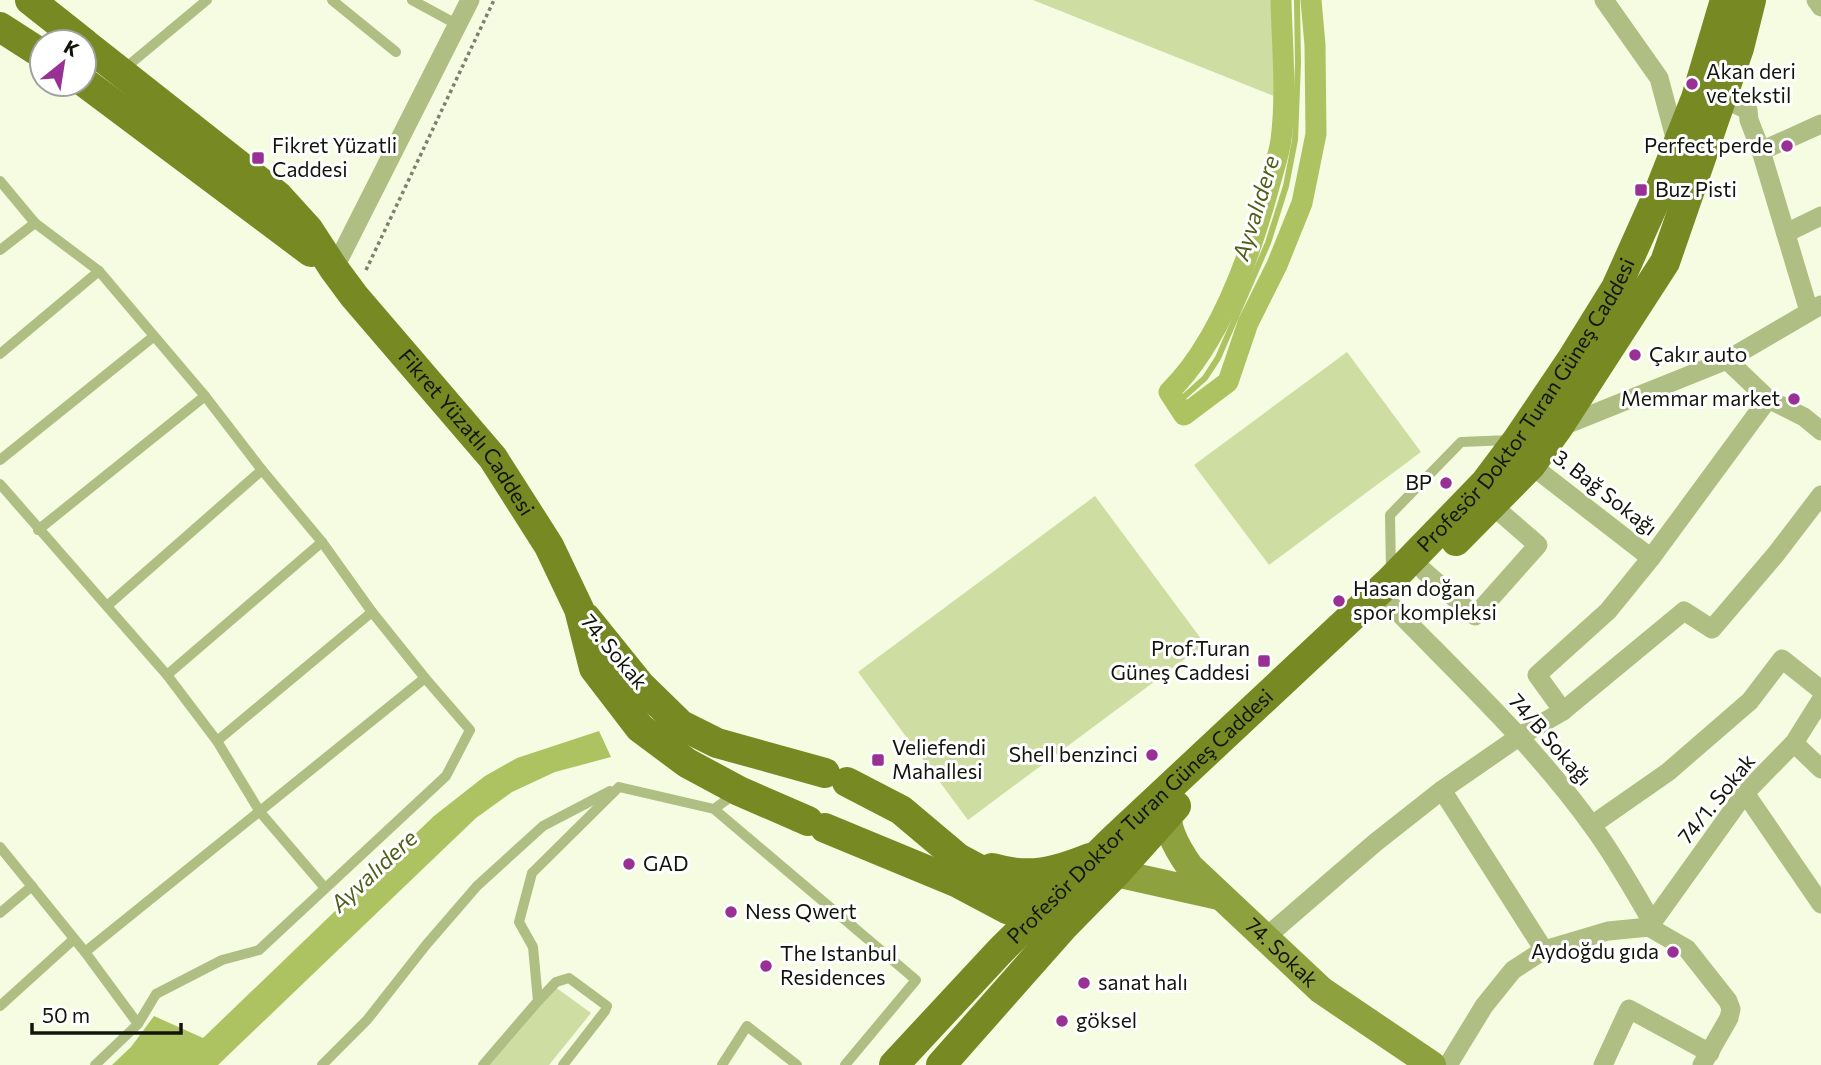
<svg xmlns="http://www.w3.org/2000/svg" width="1821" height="1065" font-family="Commissioner,sans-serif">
<rect width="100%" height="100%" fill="#f5fce1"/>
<g fill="#cedda2">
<path d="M 1033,0 L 1281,0 L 1284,100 Z"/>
<path d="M 1347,352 L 1421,452 L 1269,565 L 1194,465 Z"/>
<path d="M 1095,496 L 1205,644 L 968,820 L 858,672 Z"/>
<path d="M 555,987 L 591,1013 L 549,1065 L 480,1065 Z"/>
</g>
<path fill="#adc362" d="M 599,731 L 611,757 L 555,772 L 512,792 L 476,818 L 218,1065 L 112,1065 L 131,1047 L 154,1016 L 203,1038 L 434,816 L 485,776 L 517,758 Z"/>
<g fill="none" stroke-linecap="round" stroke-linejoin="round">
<path stroke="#adc362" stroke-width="6" d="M 1177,403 L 1205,378 L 1218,358 L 1268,243 L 1286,186 L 1295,140 L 1298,63 L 1297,0"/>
<path stroke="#adc362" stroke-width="21" d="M 1281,0 C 1282,46 1287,94 1281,140 C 1279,155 1273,171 1269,187 C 1250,256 1220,342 1169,392 L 1184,415 L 1228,382 L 1248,323 L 1277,265 L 1302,203 L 1316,134 L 1315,45 L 1311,0"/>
<path stroke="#7c806f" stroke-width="3.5" stroke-dasharray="3.5 3.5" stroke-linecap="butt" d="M 366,270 L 494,0"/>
<g stroke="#afbe82" stroke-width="10">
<path d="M 332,0 L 396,52"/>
<path d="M 412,0 L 458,25"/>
<path d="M 124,69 L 207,0"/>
<path d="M 0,181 L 35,223 L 99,271 L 205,396 L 262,470 L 322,542 L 372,612 L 425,678 L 470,730 L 446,776 L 259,950 L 222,960 L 156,994 L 138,1024 L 95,1065"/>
<path d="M 0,250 L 35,223"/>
<path d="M 0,354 L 99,271"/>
<path d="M 0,460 L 153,337"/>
<path d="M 0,484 L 167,675 L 217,741 L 260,812 L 325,888"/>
<path d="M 38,530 L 205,396"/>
<path d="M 1391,572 L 1390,515 L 1461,442 L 1510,440"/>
<path d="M 107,606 L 262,470"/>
<path d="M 167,675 L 322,542"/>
<path d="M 217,741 L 372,612"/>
<path d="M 714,809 L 916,980 L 845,1065"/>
<path d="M 0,847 L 85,952 L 138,1024"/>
<path d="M 0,913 L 32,886"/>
<path d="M 85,952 L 425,678"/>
<path d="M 538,1001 L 556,982 L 569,978 L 607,1006 L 605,1011 L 563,1065"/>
<path d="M 0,1006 L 74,939"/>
<path d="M 322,1065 L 367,1020 L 426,945 L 477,886 L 543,826 L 610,791"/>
<path d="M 483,1065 L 538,1001 L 533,947 L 519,922 L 532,873 L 619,787 L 714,809 L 736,793"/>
<path d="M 722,1065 L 747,1026 L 797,1065"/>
</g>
<g stroke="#afbe82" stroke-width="19">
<path d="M 1604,0 L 1659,78 L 1677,145"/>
<path d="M 1816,0 L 1821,7"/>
<path d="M 1722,98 L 1748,110 L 1749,120 L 1761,151 L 1809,311"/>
<path d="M 1761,151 L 1821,124"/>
<path d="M 1786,233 L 1821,216"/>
<path d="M 334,269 L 470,0"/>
<path d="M 1727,360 L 1768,399 L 1804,417 L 1821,431"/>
<path d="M 1558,428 L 1727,360 L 1821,305"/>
<path d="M 1531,465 L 1651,558"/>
<path d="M 1424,571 L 1475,616 L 1538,545 L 1493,506"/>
<path d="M 1392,606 C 1461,677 1535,746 1593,827 C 1615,857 1633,889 1652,922"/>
<path d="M 1563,711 L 1537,675 L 1608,611 L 1651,558 L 1768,399"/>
<path d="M 1794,743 L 1821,769"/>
<path d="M 1442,790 L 1544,950"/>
<path d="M 1745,793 L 1821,904"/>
<path d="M 1592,825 L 1668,772 L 1750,701 L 1782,659 L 1821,690"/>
<path d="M 1649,927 L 1745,793 L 1794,743 L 1821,700"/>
<path d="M 1266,937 L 1376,842 L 1442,790 L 1520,736 L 1563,711 L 1684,611 L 1712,629 L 1776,554 L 1821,495"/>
<path d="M 1448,1065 L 1484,1006 L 1513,970 L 1544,950 L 1608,931 L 1649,927 L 1687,949 L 1728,1001 L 1731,1009 L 1729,1018 L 1702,1065"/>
<path d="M 1603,1065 L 1629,1009 L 1710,1053"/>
</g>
<g stroke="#8da13f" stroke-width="28">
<path id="s1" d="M 1169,798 C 1162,823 1176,847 1190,867 L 1321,990 L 1432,1065"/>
<path d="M 1116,873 L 1219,896"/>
</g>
<g stroke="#768923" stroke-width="30">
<path d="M 30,0 L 83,42"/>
<path d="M 0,27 L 42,54"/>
<path id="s2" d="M 84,43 L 278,196 L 308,229 L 334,269 L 354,296 L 493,458 L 549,546 L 579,609 L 594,668 L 640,728 L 687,763 L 739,791 L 808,821"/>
<path d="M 84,82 L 311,252"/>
<path d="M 1456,541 L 1531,465 L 1557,429 L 1665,262 L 1739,48 L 1751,0"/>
<path d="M 586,618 L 640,685 L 681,725 L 717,743 L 825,773"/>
<path d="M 847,782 L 901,810 L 958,858 L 1047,906 L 1058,921"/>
<path d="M 825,828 L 958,883 L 1007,909 L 1045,922"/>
<path d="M 992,868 C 1030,879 1055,872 1090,858"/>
<path id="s3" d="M 894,1065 L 1001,950 L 1114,839 L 1391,580 L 1485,483 L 1518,439 L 1572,359 L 1616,288 L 1659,192 L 1696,98 L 1725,0"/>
<path d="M 941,1065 L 1063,927 L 1116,873 L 1176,806"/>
</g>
</g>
<g fill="#993195" stroke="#fff" stroke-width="2.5">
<circle cx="1692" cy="84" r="7"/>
<circle cx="1787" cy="146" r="7"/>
<rect x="251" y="151" width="14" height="14" rx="3.5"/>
<rect x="1634" y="183" width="14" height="14" rx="3.5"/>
<circle cx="1635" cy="355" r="7"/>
<circle cx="1794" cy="399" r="7"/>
<circle cx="1446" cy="483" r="7"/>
<circle cx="1339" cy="601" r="7"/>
<rect x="1257" y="654" width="14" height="14" rx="3.5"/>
<circle cx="1152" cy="755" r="7"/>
<rect x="871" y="753" width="14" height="14" rx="3.5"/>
<circle cx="629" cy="864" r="7"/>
<circle cx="731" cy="912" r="7"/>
<circle cx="1673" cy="952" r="7"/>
<circle cx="766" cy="966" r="7"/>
<circle cx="1084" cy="983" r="7"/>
<circle cx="1062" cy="1021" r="7"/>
</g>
<g text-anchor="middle" stroke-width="6" stroke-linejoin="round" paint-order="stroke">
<g font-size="21" fill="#13150c" stroke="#fff" text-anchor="start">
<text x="1706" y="79">Akan deri<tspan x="1706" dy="24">ve tekstil</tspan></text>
<text x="272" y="153">Fikret Yüzatli<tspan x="272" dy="24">Caddesi</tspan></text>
<text x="1773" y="153" text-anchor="end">Perfect perde</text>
<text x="1655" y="197">Buz Pisti</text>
<text x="1649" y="362">Çakır auto</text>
<text x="1780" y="406" text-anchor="end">Memmar market</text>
<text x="1432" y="490" text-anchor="end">BP</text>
<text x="1353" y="596">Hasan doğan<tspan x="1353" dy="24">spor kompleksi</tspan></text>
<text x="1250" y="656" text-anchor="end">Prof.Turan<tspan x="1250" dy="24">Güneş Caddesi</tspan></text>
<text x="892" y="755">Veliefendi<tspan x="892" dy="24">Mahallesi</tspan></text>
<text x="1138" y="762" text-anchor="end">Shell benzinci</text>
<text x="643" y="871">GAD</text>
<text x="745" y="919">Ness Qwert</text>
<text x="1659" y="959" text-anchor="end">Aydoğdu gıda</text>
<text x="780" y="961">The Istanbul<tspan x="780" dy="24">Residences</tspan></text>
<text x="1098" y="990">sanat halı</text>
<text x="1076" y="1028">göksel</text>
</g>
<g font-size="21" fill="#13150c" stroke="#fff">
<text dy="7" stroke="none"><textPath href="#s3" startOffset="917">Profesör Doktor Turan Güneş Caddesi</textPath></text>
<text dy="7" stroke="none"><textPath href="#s2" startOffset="550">Fikret Yüzatlı Caddesi</textPath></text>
<text transform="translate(1605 493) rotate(38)" y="7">3. Bağ Sokağı</text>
<text transform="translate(614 652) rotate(50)" y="7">74. Sokak</text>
<text transform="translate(1550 740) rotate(49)" y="7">74/B Sokağı</text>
<text transform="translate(1717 799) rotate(-51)" y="7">74/1. Sokak</text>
<text dy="7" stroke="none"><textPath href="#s3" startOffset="350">Profesör Doktor Turan Güneş Caddesi</textPath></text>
<text dy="7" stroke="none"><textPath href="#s1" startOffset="200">74. Sokak</textPath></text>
</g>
<g font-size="23" font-style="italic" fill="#505e19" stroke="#fff">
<text transform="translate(1256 208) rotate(-73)" y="8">Ayvalıdere</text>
<text transform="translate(374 871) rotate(-43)" y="8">Ayvalıdere</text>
</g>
</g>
<g transform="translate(63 63) rotate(30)"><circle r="33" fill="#ffffff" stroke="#a1a19e" stroke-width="2"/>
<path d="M0-5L12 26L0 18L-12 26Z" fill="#993195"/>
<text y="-10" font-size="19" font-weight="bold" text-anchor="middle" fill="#13150c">K</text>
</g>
<path d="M32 1023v10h149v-10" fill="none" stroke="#13150c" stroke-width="3.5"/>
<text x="42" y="1023" font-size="21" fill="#13150c" stroke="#ffffff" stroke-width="5" paint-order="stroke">50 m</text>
</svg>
